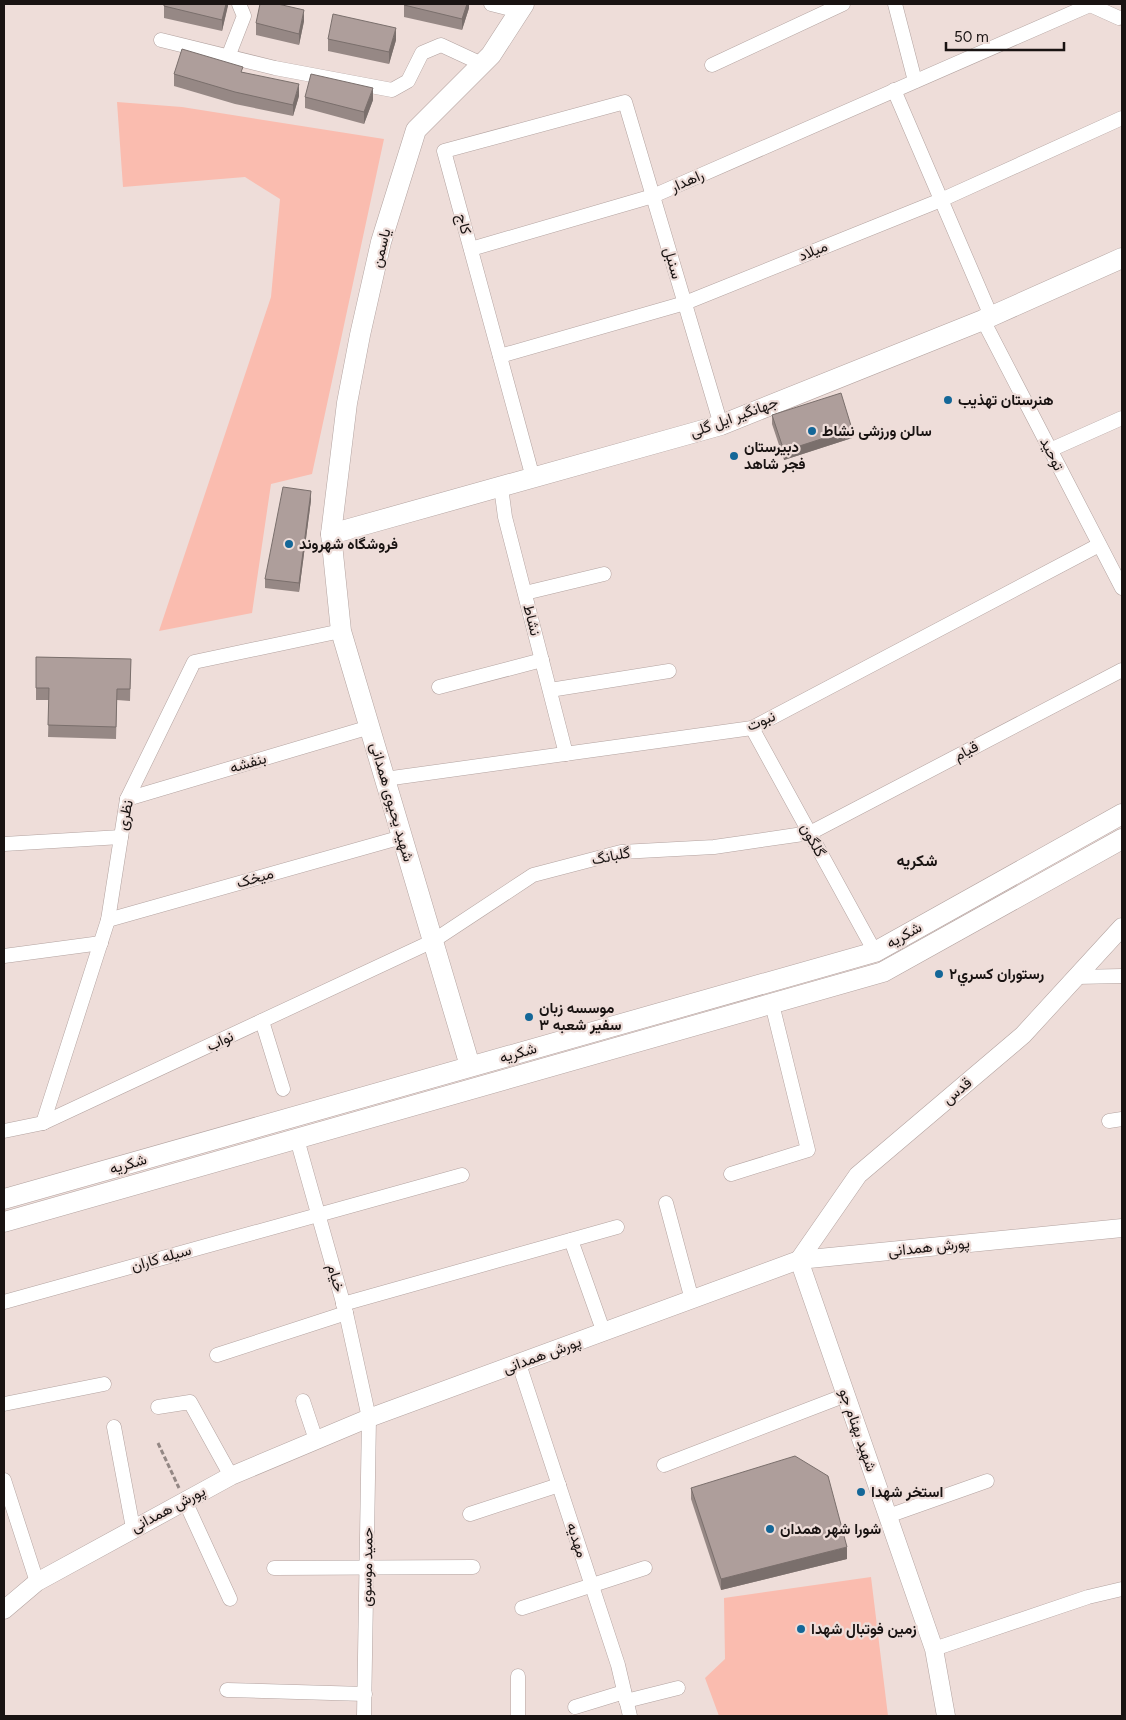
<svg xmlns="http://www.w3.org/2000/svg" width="1126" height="1720" font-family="Figtree,Vazirmatn,sans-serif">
<rect width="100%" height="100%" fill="#eeddd9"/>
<g fill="#fabcaf">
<path d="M 117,102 L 182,107 L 384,139 L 312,474 L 271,484 L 252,613 L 159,631 L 271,297 L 280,199 L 245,177 L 123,187 Z"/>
<path d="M 871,1577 L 888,1716 L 719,1716 L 705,1678 L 725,1659 L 724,1598 Z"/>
</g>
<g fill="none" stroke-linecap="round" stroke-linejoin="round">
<defs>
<g id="minor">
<path d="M 491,4 L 519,11"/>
<path d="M 895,4 L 915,81"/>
<path d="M 1088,4 L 1119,18"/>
<path d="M 161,40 L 275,68 L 392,90 L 408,81 L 422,53 L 441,45 L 482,64"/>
<path d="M 228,57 L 244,16 L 239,4"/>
<path d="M 712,65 L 843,4"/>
<path d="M 894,90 L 991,316"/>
<path d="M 471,249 L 653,196 L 1090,5"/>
<path d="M 983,320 L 1122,588"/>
<path d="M 500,356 L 685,303 L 941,200 L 1122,118"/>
<path d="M 1050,450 L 1122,418"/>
<path d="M 533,478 L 444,151 L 625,102 L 721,425"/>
<path d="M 501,487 L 505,517 L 566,754"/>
<path d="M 525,593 L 604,574"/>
<path d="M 439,687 L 542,660"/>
<path d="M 550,690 L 669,671"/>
<path d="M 752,728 L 875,952"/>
<path d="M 385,779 L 752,728 L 1099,545"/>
<path d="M 127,799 L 370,727"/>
<path d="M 4,844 L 121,837"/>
<path d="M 108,920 L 402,837"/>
<path d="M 4,956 L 101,943"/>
<path d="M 1076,977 L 1122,976"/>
<path d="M 262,1021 L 283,1089"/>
<path d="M 1109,1121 L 1122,1119"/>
<path d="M 43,1123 L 108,920 L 127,799 L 194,662 L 341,631"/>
<path d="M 4,1131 L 43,1123 L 433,941 L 533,875 L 621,852 L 714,847 L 810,833 L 1122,670"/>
<path d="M 297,1139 L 346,1313 L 369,1418 L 364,1716"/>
<path d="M 731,1174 L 808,1150 L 772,1004"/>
<path d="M 666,1203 L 692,1300"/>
<path d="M 571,1240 L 604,1333"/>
<path d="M 4,1302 L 462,1175"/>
<path d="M 343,1304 L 617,1227"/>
<path d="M 217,1355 L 346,1313"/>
<path d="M 519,1364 L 618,1665 L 630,1716"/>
<path d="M 303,1401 L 316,1440"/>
<path d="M 4,1404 L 104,1384"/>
<path d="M 158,1407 L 190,1402 L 231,1476"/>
<path d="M 114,1427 L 133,1528"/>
<path d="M 664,1465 L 846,1395"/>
<path d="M 4,1480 L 37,1582"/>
<path d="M 185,1501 L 230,1599"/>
<path d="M 470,1514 L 559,1485"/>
<path d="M 888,1516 L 987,1481"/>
<path d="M 274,1568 L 473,1567"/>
<path d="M 522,1608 L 645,1568"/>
<path d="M 934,1649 L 1088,1597 L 1122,1589"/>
<path d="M 518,1676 L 518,1716"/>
<path d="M 227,1690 L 365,1694"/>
<path d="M 626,1701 L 678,1688"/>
<path d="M 575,1707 L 624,1692"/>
</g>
<g id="tertiary">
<path d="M 799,1260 L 934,1649 L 946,1716"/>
<path d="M 799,1260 L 858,1175 L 1023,1035 L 1122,927"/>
<path d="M 4,1610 L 37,1582 L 231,1476 L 369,1418 L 799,1260 L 1122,1228"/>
</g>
<g id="secondary">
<path d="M 331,534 L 721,425 L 983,320 L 1122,258"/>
<path d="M 470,1066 L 341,631 L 331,534 L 347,403 L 360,335 L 381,242 L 416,130 L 491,55 L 524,4"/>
<path d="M 4,1199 L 875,952 L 1122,814"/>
<path d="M 4,1222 L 883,972 L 1122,839"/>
</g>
</defs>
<use href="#minor" stroke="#b3a3a0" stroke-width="15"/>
<use href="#tertiary" stroke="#b3a3a0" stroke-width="19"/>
<use href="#secondary" stroke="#b3a3a0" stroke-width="21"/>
<path stroke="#938784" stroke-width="3" stroke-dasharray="5 2.5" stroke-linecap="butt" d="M 158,1443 L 179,1488"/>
<use href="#minor" stroke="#fff" stroke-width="14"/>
<use href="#tertiary" stroke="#fff" stroke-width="18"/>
<use href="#secondary" stroke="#fff" stroke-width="20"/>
</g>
<g fill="#968885">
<path d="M 228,4 L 222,31 L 164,18 L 164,6 Z"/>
<path d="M 469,4 L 469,8 L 462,30 L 404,17 L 404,5 Z"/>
<path d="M 304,21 L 299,45 L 256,35 L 256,23 Z"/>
<path d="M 328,39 L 396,40 L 389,64 L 328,51 Z"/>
<path d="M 243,72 L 299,96 L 293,116 L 235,104 L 174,86 L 174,74 Z"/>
<path d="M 305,97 L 373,100 L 364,124 L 305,108 Z"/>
<path d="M 772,415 L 852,438 L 784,460 L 772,424 Z"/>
<path d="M 311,500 L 299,592 L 265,588 L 265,579 Z"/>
<path d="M 36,657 L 131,659 L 130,701 L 117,700 L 116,739 L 48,737 L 49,700 L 36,700 Z"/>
<path d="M 691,1488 L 847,1559 L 721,1590 L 691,1499 Z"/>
</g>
<g fill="#7a6f6c">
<path d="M 226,4 L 228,4 L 228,6 L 222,31 L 222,20 Z"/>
<path d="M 467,4 L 469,4 L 469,8 L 462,30 L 462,19 Z"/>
<path d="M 304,10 L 304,21 L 299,45 L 299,34 Z"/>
<path d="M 396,28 L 396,40 L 389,64 L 389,52 Z"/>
<path d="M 299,84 L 299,96 L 293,116 L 293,105 Z"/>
<path d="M 373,88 L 373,100 L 364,124 L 364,112 Z"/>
<path d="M 852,429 L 852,438 L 784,460 L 784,451 Z"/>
<path d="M 311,491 L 311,500 L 299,592 L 299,583 Z"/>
<path d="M 847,1547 L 847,1559 L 721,1590 L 721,1579 Z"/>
</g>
<g fill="#ae9e9b" stroke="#7a6f6c">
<path d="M 164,4 L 226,4 L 222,20 L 164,6 Z"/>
<path d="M 260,4 L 278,4 L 304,10 L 299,34 L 256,23 Z"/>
<path d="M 404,4 L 467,4 L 462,19 L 404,5 Z"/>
<path d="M 333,14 L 396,28 L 389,52 L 328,39 Z"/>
<path d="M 182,49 L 243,67 L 241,72 L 299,84 L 293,105 L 235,92 L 174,74 Z"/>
<path d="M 311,74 L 373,88 L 364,112 L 305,97 Z"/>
<path d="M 841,393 L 852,429 L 784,451 L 772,415 Z"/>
<path d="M 283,487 L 311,491 L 299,583 L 265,579 Z"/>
<path d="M 36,657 L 131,659 L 130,689 L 117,689 L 116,727 L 48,725 L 49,688 L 36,688 Z"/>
<path d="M 795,1456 L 828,1476 L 847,1547 L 721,1579 L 691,1488 Z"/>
</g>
<g fill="#146798" stroke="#eeddd9" stroke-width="2">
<circle cx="948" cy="400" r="5"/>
<circle cx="812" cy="431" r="5"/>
<circle cx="734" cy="456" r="5"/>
<circle cx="289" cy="544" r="5"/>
<circle cx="939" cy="974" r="5"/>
<circle cx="529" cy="1017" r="5"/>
<circle cx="861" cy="1492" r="5"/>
<circle cx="770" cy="1529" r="5"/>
<circle cx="801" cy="1629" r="5"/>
</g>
<g text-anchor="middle" stroke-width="4.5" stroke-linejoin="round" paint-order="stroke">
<g font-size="15" fill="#191312" stroke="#eeddd9">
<text transform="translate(687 181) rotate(-24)" y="5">راهدار</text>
<text transform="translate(464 224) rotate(75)" y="5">کاج</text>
<text transform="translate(381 248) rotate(-76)" y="5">یاسمن</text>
<text transform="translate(813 251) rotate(-22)" y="5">میلاد</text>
<text transform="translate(673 263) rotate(74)" y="5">سنبل</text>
<text transform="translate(734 417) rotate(-20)" y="5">جهانگیر ایل گلی</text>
<text transform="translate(1052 454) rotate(63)" y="5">توحید</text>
<text transform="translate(532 620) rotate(76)" y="5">نشاط</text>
<text transform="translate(761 721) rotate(-23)" y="5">نبوت</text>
<text transform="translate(966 751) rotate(-28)" y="5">قیام</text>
<text transform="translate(248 763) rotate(-16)" y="5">بنفشه</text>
<text transform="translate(392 802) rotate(74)" y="5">شهید یحیوی همدانی</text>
<text transform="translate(125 815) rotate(-78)" y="5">نظری</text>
<text transform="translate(813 840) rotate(61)" y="5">گلگون</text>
<text transform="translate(611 856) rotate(-11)" y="5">گلبانگ</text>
<text transform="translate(255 878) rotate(-16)" y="5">میخک</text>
<text transform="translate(904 935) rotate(-29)" y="5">شکریه</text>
<text transform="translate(220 1041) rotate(-25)" y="5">نواب</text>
<text transform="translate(518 1053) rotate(-16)" y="5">شکریه</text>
<text transform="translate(957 1091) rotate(-40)" y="5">قدس</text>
<text transform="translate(128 1164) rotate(-16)" y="5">شکریه</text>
<text transform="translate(929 1247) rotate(-6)" y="5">پورش همدانی</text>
<text transform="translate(161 1258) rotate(-16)" y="5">سیله کاران</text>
<text transform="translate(336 1278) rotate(74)" y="5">خیام</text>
<text transform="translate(542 1355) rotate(-20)" y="5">پورش همدانی</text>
<text transform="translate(858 1430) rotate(71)" y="5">شهید بهنام جو</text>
<text transform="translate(168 1509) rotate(-28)" y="5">پورش همدانی</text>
<text transform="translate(577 1540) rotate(72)" y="5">مهدیه</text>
<text transform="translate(367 1567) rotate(-89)" y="5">حمید موسوی</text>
</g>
<g font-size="15" font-weight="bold" fill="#191312" stroke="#eeddd9" text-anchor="start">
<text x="958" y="405">هنرستان تهذیب</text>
<text x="822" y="436">سالن ورزشی نشاط</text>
<text x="744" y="452">دبیرستان<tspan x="744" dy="17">فجر شاهد</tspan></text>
<text x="299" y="549">فروشگاه شهروند</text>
<text x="949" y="979">رستوران کسري٢</text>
<text x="539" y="1013">موسسه زبان<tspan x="539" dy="17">سفیر شعبه ۳</tspan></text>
<text x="871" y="1497">استخر شهدا</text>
<text x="780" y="1534">شورا شهر همدان</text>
<text x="811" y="1634">زمین فوتبال شهدا</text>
</g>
<g font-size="16" font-weight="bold" fill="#191312" stroke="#eeddd9">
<text x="917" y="866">شکریه</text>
</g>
</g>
<rect width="1126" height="1720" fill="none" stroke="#191312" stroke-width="10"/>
<path d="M946 42v8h118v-8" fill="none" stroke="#191312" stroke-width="2.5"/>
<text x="954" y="42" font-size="15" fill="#191312" stroke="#eeddd9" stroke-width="4" paint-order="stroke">50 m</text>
</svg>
